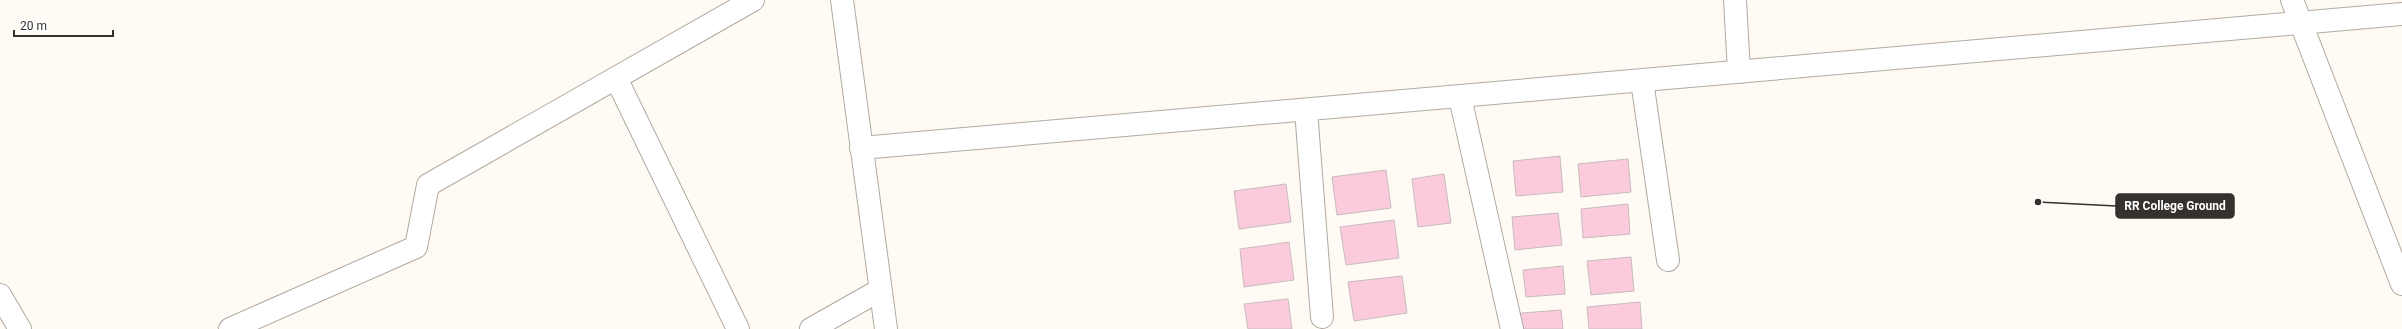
<svg xmlns="http://www.w3.org/2000/svg" width="2402" height="329" font-family="Roboto,sans-serif">
<rect width="100%" height="100%" fill="#fffaf3"/>
<g fill="#fbcbdb" stroke="#c6bcbf">
<path d="M 1560,156 L 1563,192 L 1516,196 L 1513,161 Z"/>
<path d="M 1628,159 L 1631,192 L 1581,197 L 1578,164 Z"/>
<path d="M 1386,170 L 1391,208 L 1337,215 L 1332,177 Z"/>
<path d="M 1444,174 L 1451,223 L 1418,227 L 1412,179 Z"/>
<path d="M 1286,184 L 1291,222 L 1239,229 L 1234,191 Z"/>
<path d="M 1628,204 L 1630,234 L 1583,238 L 1581,209 Z"/>
<path d="M 1558,213 L 1562,245 L 1515,250 L 1512,217 Z"/>
<path d="M 1394,220 L 1399,258 L 1346,265 L 1340,227 Z"/>
<path d="M 1289,242 L 1294,280 L 1244,287 L 1240,249 Z"/>
<path d="M 1631,257 L 1634,291 L 1591,295 L 1587,261 Z"/>
<path d="M 1563,266 L 1565,294 L 1526,297 L 1523,270 Z"/>
<path d="M 1402,276 L 1407,313 L 1354,321 L 1348,282 Z"/>
<path d="M 1288,299 L 1292,329 L 1248,329 L 1244,304 Z"/>
<path d="M 1640,302 L 1642,329 L 1589,329 L 1587,307 Z"/>
<path d="M 1561,310 L 1563,329 L 1511,329 L 1509,314 Z"/>
</g>
<g fill="none" stroke-linecap="round" stroke-linejoin="round">
<defs>
<g id="minor">
<path d="M 842,0 L 886,329"/>
<path d="M 1735,0 L 1739,72"/>
<path d="M 2292,0 L 2402,284"/>
<path d="M 616,78 L 738,329"/>
<path d="M 1642,81 L 1668,260"/>
<path d="M 1460,97 L 1512,329"/>
<path d="M 1306,110 L 1322,317"/>
<path d="M 861,148 L 2402,14"/>
<path d="M 0,295 L 20,329"/>
<path d="M 230,329 L 416,247 L 428,185 L 753,0"/>
<path d="M 811,329 L 880,290"/>
</g>
</defs>
<use href="#minor" stroke="#b0aaa2" stroke-width="24"/>
<use href="#minor" stroke="#fff" stroke-width="22"/>
</g>
<path fill="none" stroke="#34312e" stroke-width="1.5" d="M2038 202L2116 206"/>
<circle fill="#34312e" stroke="#fff" stroke-width="1.5" cx="2038" cy="202" r="4"/>
<rect fill="#34312e" stroke="#34312e" stroke-width="1.5" x="2116" y="194" width="118" height="24" rx="4"/>
<g font-size="12" text-anchor="middle" font-weight="bold" fill="#fff">
<text x="2175" y="210">RR College Ground</text>
</g>
<path d="M14 30v6h99v-6" fill="none" stroke="#34312e" stroke-width="2"/>
<text x="20" y="30" font-size="12" fill="#34312e" stroke="#ffffff" stroke-width="3" paint-order="stroke">20 m</text>
</svg>
